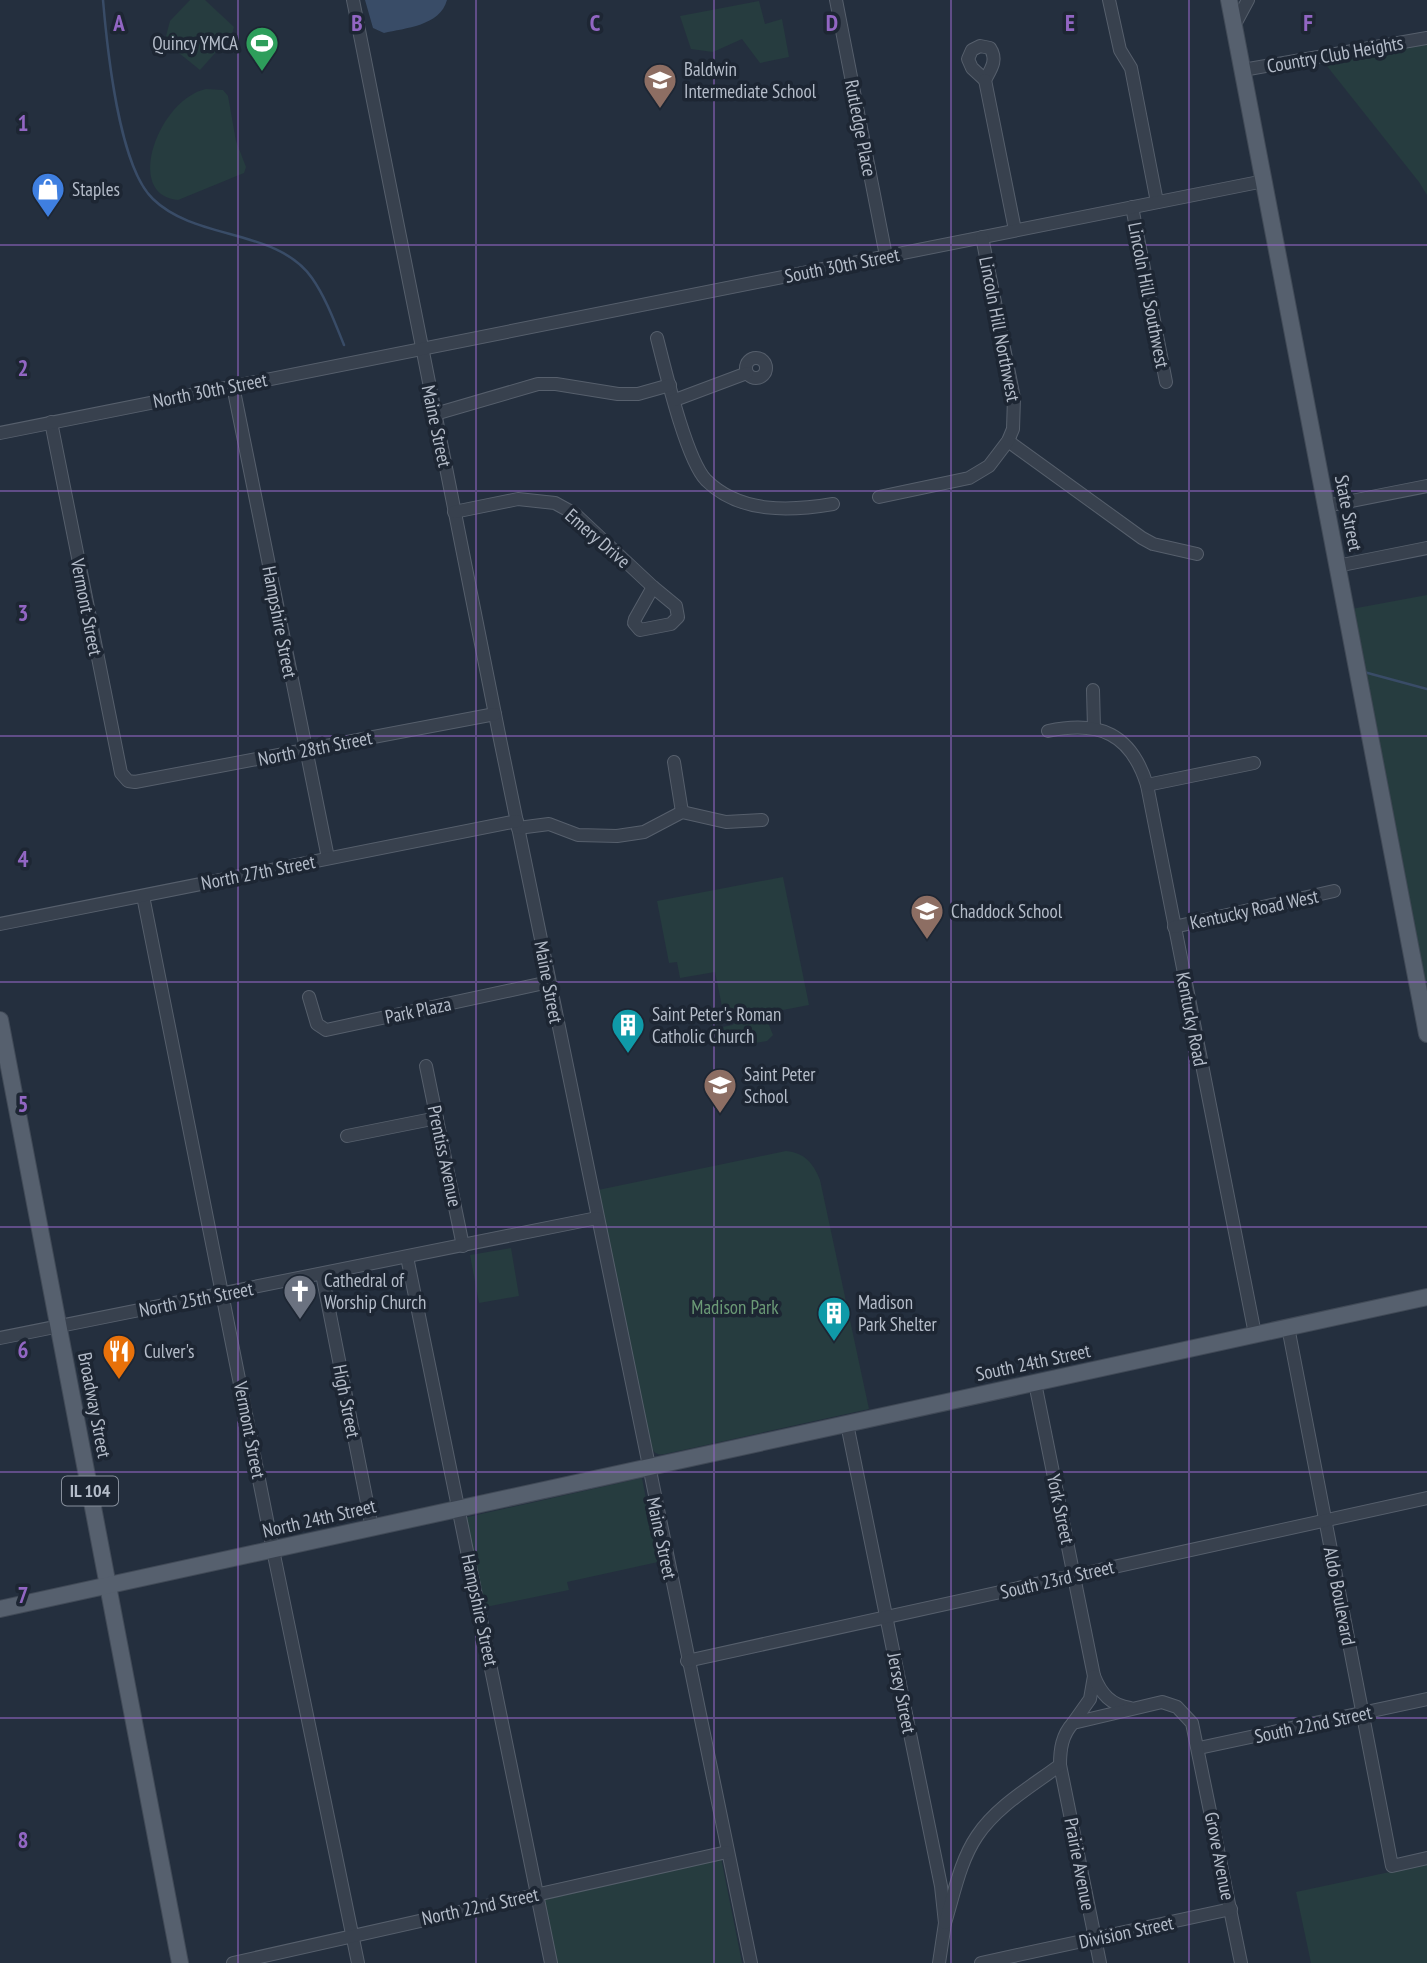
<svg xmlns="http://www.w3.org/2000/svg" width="1427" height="1963" font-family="'PT Sans Narrow',sans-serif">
<rect width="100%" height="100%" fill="#242f3e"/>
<g fill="#263c3f">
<path d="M 190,0 L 205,0 L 234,27 L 232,34 L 200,70 L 174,49 L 166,36 L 170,21 Z"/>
<path d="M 759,1 L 765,24 L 782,19 L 789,57 L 760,63 L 742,39 L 713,52 L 691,49 L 680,16 Z"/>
<path d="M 1427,38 L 1427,195 L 1419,182 L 1319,56 Z"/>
<path d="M 206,89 L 223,90 L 228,96 L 236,141 L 246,167 L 244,173 L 178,200 C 123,195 159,99 206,89 Z"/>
<path d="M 1427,595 L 1427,1034 L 1346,610 Z"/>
<path d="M 783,877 L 809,1005 L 751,1016 L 767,1020 L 773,1035 L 767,1041 C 750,1044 726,1048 713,1036 L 713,1029 L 732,1025 L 746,1017 L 725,1021 L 715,972 L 680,978 L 677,962 L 669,963 L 657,901 Z"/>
<path d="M 786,1151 C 805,1153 813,1163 820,1180 L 869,1409 L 665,1454 C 655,1456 652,1451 650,1442 L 598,1190 Z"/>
<path d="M 511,1248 L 519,1296 L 479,1303 L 470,1255 Z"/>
<path d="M 642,1478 L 658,1562 L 567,1582 L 569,1590 L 481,1608 L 463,1518 Z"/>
<path d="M 721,1858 L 742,1963 L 556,1963 L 543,1898 Z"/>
<path d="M 1427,1864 L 1427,1963 L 1311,1963 L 1296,1892 Z"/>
</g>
<path fill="#394c67" d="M 365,0 L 447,0 C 440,26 405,28 384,33 L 373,28 Z"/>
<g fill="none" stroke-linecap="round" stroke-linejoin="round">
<g stroke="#394c67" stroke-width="2.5">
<path d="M 103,0 C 107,47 119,167 153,199 C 196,241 277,228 312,278 C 326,298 335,323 344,345"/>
<path d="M 1364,672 L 1427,689"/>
</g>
<defs>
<g id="minor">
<path d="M 353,0 C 482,655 614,1310 751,1963"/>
<path d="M 836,0 L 886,256"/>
<path d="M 1109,0 L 1120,50 L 1131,68 L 1157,202"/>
<path d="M 1234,26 L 1248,0"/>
<path d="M 980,46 L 990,48 C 998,60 991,69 985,80 L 972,68 L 968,59 L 972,50 Z"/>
<path d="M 1243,70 L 1427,38"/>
<path d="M 985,80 L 1015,230"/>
<path d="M 1132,207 L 1166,382"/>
<path d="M 657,338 C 665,369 686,459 706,480 C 740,514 791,511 833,504"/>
<circle cx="756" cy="368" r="10"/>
<path d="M 233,386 L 328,858"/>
<path d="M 675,400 L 747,373"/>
<path d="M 435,414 L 538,384 L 556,384 L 618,394 L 638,394 L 670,385"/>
<path d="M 51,422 L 121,773 L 128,781 L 135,782 L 495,714"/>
<path d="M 0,433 L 1264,181"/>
<path d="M 1008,441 L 1142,538 L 1153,544 L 1197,554"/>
<path d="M 879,497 L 969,478 L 989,466 L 1008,441 L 1013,429 L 1014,398 L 982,237"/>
<path d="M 1326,506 L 1427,486"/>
<path d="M 454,512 L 518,499 L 555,503 L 575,514 L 653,587"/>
<path d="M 1337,566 L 1427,548"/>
<path d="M 653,587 L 676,606 L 678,617 L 671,624 L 640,630 L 634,623 L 635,619 Z"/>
<path d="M 1093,690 L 1094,728"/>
<path d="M 1048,731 C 1100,720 1131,734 1147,785 L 1255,1334"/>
<path d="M 674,762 L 682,812"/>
<path d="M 1147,785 L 1254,763"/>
<path d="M 518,828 L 549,824 L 578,835 L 617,836 L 644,832 L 682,812 L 726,822 L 762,820"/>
<path d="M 143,896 L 273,1550 L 358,1963"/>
<path d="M 0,924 L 517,821"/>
<path d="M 1174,927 L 1334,891"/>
<path d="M 309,997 L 317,1024 L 326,1030 L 549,982"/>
<path d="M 426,1066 L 463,1246"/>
<path d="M 347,1136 L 437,1118"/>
<path d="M 407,1257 L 551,1963"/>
<path d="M 322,1274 L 372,1528"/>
<path d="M 1288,1327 L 1392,1866 L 1427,1858"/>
<path d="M 0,1338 L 597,1218"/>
<path d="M 1035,1383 L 1094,1676 L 1090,1699 L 1073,1723"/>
<path d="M 847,1424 L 941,1886 L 945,1923 L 939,1963"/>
<path d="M 687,1661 L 1427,1498"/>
<path d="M 1094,1676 C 1101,1694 1111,1705 1130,1708"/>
<path d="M 1199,1748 L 1427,1699"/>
<path d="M 1060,1765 L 1100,1963"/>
<path d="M 945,1923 C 954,1894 960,1861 977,1836 C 997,1806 1032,1786 1060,1765 C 1060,1749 1062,1735 1073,1723 L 1162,1702 L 1177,1707 L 1192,1723 L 1241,1963"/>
<path d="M 233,1963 L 727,1852"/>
<path d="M 981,1963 L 1231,1909"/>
</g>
<g id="major">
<path d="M 1229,0 L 1427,1034"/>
<path d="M 0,1020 L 180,1963"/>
<path d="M 0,1609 L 1427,1297"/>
</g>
</defs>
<use href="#minor" stroke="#565f6c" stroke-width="14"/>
<use href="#major" stroke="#414a57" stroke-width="18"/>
<use href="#minor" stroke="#38414e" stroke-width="12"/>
<use href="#major" stroke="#56606e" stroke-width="16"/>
</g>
<path fill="none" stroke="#9266c3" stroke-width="2" stroke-opacity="0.55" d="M 238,0 L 238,1963M 476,0 L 476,1963M 714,0 L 714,1963M 951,0 L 951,1963M 1189,0 L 1189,1963M 0,245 L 1427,245M 0,491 L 1427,491M 0,736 L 1427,736M 0,982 L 1427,982M 0,1227 L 1427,1227M 0,1472 L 1427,1472M 0,1718 L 1427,1718"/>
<defs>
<symbol id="stadium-pin" viewBox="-11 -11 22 30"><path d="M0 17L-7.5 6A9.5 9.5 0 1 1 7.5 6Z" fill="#2e9e5b" stroke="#1d2633"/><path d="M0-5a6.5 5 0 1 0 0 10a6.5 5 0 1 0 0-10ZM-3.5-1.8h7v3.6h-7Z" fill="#fff"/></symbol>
<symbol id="school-pin" viewBox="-11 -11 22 30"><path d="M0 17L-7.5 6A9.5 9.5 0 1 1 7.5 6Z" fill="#8d6e63" stroke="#1d2633"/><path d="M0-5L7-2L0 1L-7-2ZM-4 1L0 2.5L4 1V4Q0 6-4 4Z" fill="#fff"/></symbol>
<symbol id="shop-pin" viewBox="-11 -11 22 30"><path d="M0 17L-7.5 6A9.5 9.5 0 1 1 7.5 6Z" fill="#3f7fe0" stroke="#1d2633"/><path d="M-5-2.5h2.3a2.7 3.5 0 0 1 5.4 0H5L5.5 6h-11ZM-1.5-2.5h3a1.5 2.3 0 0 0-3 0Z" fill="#fff"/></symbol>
<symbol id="building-pin" viewBox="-11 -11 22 30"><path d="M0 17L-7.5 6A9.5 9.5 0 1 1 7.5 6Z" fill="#0f9aa8" stroke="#1d2633"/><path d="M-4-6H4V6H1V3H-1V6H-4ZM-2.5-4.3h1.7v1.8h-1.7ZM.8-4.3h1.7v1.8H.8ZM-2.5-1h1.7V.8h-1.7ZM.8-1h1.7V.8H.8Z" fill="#fff"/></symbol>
<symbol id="church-pin" viewBox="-11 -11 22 30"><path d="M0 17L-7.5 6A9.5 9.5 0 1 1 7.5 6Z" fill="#6b7280" stroke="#1d2633"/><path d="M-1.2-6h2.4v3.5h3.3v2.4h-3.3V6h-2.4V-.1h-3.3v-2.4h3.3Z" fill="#fff"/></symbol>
<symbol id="restaurant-pin" viewBox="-11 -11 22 30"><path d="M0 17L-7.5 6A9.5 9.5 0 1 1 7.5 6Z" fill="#e8710a" stroke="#1d2633"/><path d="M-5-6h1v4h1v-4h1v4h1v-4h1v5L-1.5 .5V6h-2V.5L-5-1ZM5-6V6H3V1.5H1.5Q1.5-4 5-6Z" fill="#fff"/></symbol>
</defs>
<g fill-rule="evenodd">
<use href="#stadium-pin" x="243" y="24" width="38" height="52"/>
<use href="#school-pin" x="641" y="61" width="38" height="52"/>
<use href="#shop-pin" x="29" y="170" width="38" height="52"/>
<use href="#school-pin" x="908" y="892" width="38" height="52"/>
<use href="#building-pin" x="609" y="1006" width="38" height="52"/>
<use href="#school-pin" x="701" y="1066" width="38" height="52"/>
<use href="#church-pin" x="281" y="1272" width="38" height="52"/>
<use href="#building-pin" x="815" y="1294" width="38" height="52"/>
<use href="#restaurant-pin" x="100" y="1332" width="38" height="52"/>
</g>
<g text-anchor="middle" stroke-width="7" stroke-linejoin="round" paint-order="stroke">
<rect fill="#1d2633" stroke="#878f9c" stroke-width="2" x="62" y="1476.5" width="56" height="29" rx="5"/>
<g font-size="18" font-weight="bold" fill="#b4bcc9">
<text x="90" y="1497">IL 104</text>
</g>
<g font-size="19" fill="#b4bcc9" stroke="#1d2633" text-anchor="start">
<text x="238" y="50" text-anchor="end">Quincy YMCA</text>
<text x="684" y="76">Baldwin<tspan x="684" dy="22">Intermediate School</tspan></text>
<text x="72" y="196">Staples</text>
<text x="951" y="918">Chaddock School</text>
<text x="652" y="1021">Saint Peter's Roman<tspan x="652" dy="22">Catholic Church</tspan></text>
<text x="744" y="1081">Saint Peter<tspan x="744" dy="22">School</tspan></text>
<text x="324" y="1287">Cathedral of<tspan x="324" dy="22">Worship Church</tspan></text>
<text x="858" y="1309">Madison<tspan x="858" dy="22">Park Shelter</tspan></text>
<text x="144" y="1358">Culver's</text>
</g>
<g font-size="19" fill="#b4bcc9" stroke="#1d2633">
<text transform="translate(1335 54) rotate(-10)" y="7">Country Club Heights</text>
<text transform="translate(861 128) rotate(79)" y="7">Rutledge Place</text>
<text transform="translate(842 265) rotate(-11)" y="7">South 30th Street</text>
<text transform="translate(1149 295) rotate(79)" y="7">Lincoln Hill Southwest</text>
<text transform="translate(1000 329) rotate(79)" y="7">Lincoln Hill Northwest</text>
<text transform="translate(210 390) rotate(-11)" y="7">North 30th Street</text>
<text transform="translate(437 426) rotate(78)" y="7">Maine Street</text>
<text transform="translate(1349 513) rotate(79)" y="7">State Street</text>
<text transform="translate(598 538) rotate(41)" y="7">Emery Drive</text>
<text transform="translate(87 607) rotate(79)" y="7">Vermont Street</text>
<text transform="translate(280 622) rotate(79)" y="7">Hampshire Street</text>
<text transform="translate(315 748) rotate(-11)" y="7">North 28th Street</text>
<text transform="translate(258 872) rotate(-11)" y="7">North 27th Street</text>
<text transform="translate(1254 909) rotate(-12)" y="7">Kentucky Road West</text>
<text transform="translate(549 982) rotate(79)" y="7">Maine Street</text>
<text transform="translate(418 1010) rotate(-12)" y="7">Park Plaza</text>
<text transform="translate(1192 1019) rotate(79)" y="7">Kentucky Road</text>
<text transform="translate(445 1156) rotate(78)" y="7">Prentiss Avenue</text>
<text transform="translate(196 1299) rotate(-11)" y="7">North 25th Street</text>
<text transform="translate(1033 1362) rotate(-12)" y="7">South 24th Street</text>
<text transform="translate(347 1401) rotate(79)" y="7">High Street</text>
<text transform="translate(95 1405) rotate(79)" y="7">Broadway Street</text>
<text transform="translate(250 1430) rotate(79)" y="7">Vermont Street</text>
<text transform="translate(1061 1509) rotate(78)" y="7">York Street</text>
<text transform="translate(319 1518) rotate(-13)" y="7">North 24th Street</text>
<text transform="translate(662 1538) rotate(78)" y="7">Maine Street</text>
<text transform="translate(1057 1579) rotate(-13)" y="7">South 23rd Street</text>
<text transform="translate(1340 1596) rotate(79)" y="7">Aldo Boulevard</text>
<text transform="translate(480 1610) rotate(78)" y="7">Hampshire Street</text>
<text transform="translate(902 1693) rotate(79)" y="7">Jersey Street</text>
<text transform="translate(1313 1724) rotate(-12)" y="7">South 22nd Street</text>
<text transform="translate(1220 1856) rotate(79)" y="7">Grove Avenue</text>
<text transform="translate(1080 1864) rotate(79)" y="7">Prairie Avenue</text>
<text transform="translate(480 1906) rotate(-12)" y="7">North 22nd Street</text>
<text transform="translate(1126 1932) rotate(-12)" y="7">Division Street</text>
</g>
<g font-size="19" fill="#6b9a76" stroke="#1d2633">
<text x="735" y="1314">Madison Park</text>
</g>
</g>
<g font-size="23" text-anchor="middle" font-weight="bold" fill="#9266c3" stroke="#1d2633" stroke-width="7" stroke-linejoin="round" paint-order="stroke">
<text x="119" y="31">A</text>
<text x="357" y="31">B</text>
<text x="595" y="31">C</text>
<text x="832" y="31">D</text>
<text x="1070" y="31">E</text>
<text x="1308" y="31">F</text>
<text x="23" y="131">1</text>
<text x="23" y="376">2</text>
<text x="23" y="621">3</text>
<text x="23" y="867">4</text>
<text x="23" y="1112">5</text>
<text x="23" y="1358">6</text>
<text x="23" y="1603">7</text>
<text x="23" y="1848">8</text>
</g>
</svg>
